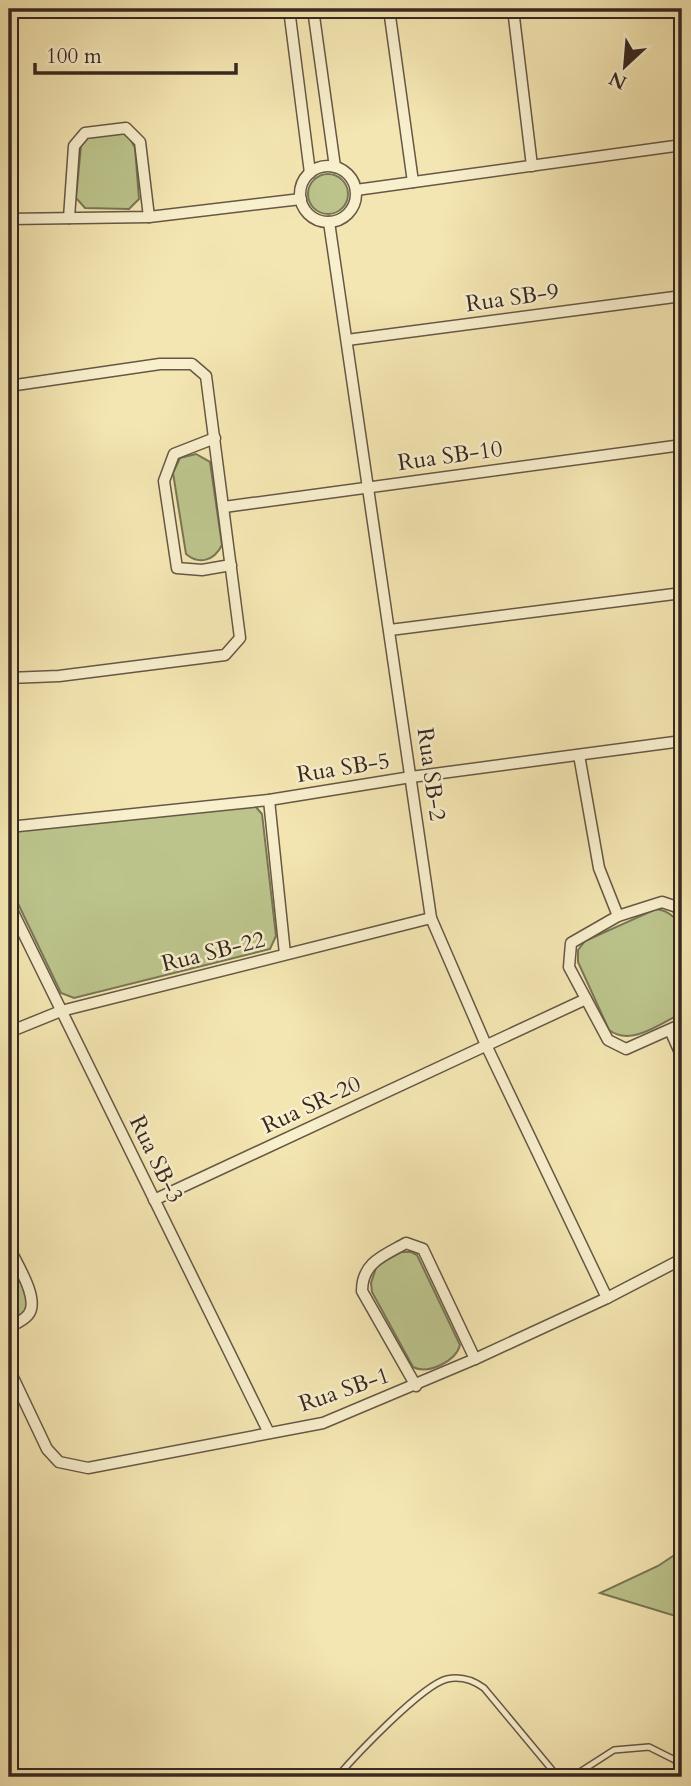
<svg xmlns="http://www.w3.org/2000/svg" width="691" height="1786" font-family="Cardo,serif">
<rect width="100%" height="100%" fill="#f4e6b2"/>
<filter id="stains"><feTurbulence type="fractalNoise" baseFrequency=".00286" numOctaves="4"/><feColorMatrix values="0 0 0 0 .2 0 0 0 0 .09 0 0 0 0 .02 0 0 0 .5 -.17"/></filter>
<radialGradient id="worn" r=".72"><stop offset=".6" stop-color="#630" stop-opacity="0"/><stop offset="1" stop-color="#630" stop-opacity=".3"/></radialGradient>
<g fill="#bcc48c" stroke="#797656" stroke-width="2">
<path d="M 121,132 L 130,138 L 135,148 L 139,199 L 129,209 L 85,208 L 76,198 L 81,146 L 89,136 Z"/>
<circle cx="328" cy="194" r="20"/>
<path d="M 196,454 L 210,462 L 222,545 C 214,561 199,565 186,554 L 173,473 L 180,458 Z"/>
<path d="M 255,806 L 262,814 L 276,936 L 270,949 L 74,998 L 61,993 L 9,885 L 9,830 Z"/>
<path d="M 656,909 C 670,911 679,920 682,934 C 686,953 682,992 682,1013 C 661,1023 631,1047 609,1030 L 578,962 L 578,950 L 585,941 Z"/>
<path d="M 401,1252 L 411,1252 L 417,1255 L 460,1345 C 456,1361 428,1375 413,1367 L 372,1292 L 371,1283 L 377,1265 Z"/>
<path d="M 9,1257 L 29,1299 L 23,1316 L 9,1320 Z"/>
<path d="M 682,1550 L 682,1618 L 600,1593 L 658,1566 Z"/>
</g>
<g fill="none" stroke-linecap="round" stroke-linejoin="round">
<defs>
<g id="lane">
<path d="M 337,1777 C 356,1755 422,1685 447,1679 C 461,1676 473,1680 484,1688 L 558,1777"/>
<path d="M 572,1777 L 614,1750 L 649,1747 L 675,1760 L 682,1770"/>
</g>
<g id="street">
<path d="M 289,9 L 310,173"/>
<path d="M 313,9 L 335,167"/>
<path d="M 389,9 L 413,182"/>
<path d="M 513,9 L 532,166"/>
<path d="M 681,9 L 682,16"/>
<circle cx="328" cy="194" r="28"/>
<path d="M 356,190 L 682,145"/>
<path d="M 69,218 L 74,146 L 85,133 L 126,128 L 140,142 L 149,217"/>
<path d="M 9,219 L 149,217 L 301,199"/>
<path d="M 329,222 L 431,918 L 486,1045 L 607,1298"/>
<path d="M 347,340 L 682,296"/>
<path d="M 9,386 L 160,364 L 192,364 L 206,376 L 240,638 L 225,655 L 59,676 L 9,678"/>
<path d="M 215,438 L 174,454 L 164,481 L 177,568 L 202,570 L 231,565"/>
<path d="M 9,486 L 9,487"/>
<path d="M 224,507 L 682,445"/>
<path d="M 390,630 L 682,593"/>
<path d="M 579,755 L 599,868 L 618,916"/>
<path d="M 269,800 L 285,954"/>
<path d="M 9,827 L 269,800 L 411,777 L 682,741"/>
<path d="M 9,904 L 269,1433"/>
<path d="M 682,917 L 677,907 L 662,902 L 618,916 L 571,943 L 569,967 L 608,1040 L 626,1049 L 682,1024"/>
<path d="M 670,1030 L 682,1057"/>
<path d="M 9,1032 L 61,1011 L 431,918"/>
<path d="M 154,1200 L 586,999"/>
<path d="M 9,1247 C 16,1263 41,1300 28,1315 C 23,1321 15,1324 9,1327"/>
<path d="M 9,1369 L 47,1449 L 59,1462 L 88,1468 L 323,1423 L 475,1359 L 607,1298 L 682,1259"/>
<path d="M 416,1386 L 362,1291 C 362,1262 385,1255 406,1243 L 423,1249 L 475,1359"/>
</g>
</defs>
<use href="#lane" stroke="#665845" stroke-width="8"/>
<use href="#street" stroke="#665845" stroke-width="13"/>
<use href="#lane" stroke="#f8efcd" stroke-width="5"/>
<use href="#street" stroke="#f8efcd" stroke-width="10"/>
</g>
<g text-anchor="middle" stroke-width="5" stroke-linejoin="round" paint-order="stroke">
<g font-size="23" fill="#362821" stroke="#f8efcd">
<text transform="translate(512 297) rotate(-8)" y="8">Rua SB-9</text>
<text transform="translate(450 455) rotate(-8)" y="8">Rua SB-10</text>
<text transform="translate(343 767) rotate(-9)" y="8">Rua SB-5</text>
<text transform="translate(432 774) rotate(82)" y="8">Rua SB-2</text>
<text transform="translate(213 951) rotate(-14)" y="8">Rua SB-22</text>
<text transform="translate(311 1104) rotate(-25)" y="8">Rua SR-20</text>
<text transform="translate(157 1159) rotate(64)" y="8">Rua SB-3</text>
<text transform="translate(344 1389) rotate(-19)" y="8">Rua SB-1</text>
</g>
</g>
<rect width="691" height="1786" fill="none" stroke="#f4e6b2" stroke-width="35"/>
<rect x="10" y="10" width="670" height="1765" fill="none" stroke="#362821" stroke-width="3.5"/>
<rect x="18" y="18" width="656" height="1751" fill="none" stroke="#362821" stroke-width="2"/>
<g transform="translate(625 66) rotate(206)" stroke="#f8efcd" stroke-width="5" paint-order="stroke">
<path d="M0-5L12 26L0 18L-12 26Z" fill="#362821"/>
<text y="-10" font-size="19" font-weight="bold" text-anchor="middle" fill="#362821">N</text>
</g>
<path d="M35 63v10h201v-10" fill="none" stroke="#362821" stroke-width="3.5"/>
<text x="46" y="63" font-size="21" fill="#362821" stroke="#f8efcd" stroke-width="5" paint-order="stroke">100 m</text>
<rect width="100%" height="100%" filter="url(#stains)"/>
<rect width="100%" height="100%" fill="url(#worn)"/>
</svg>
